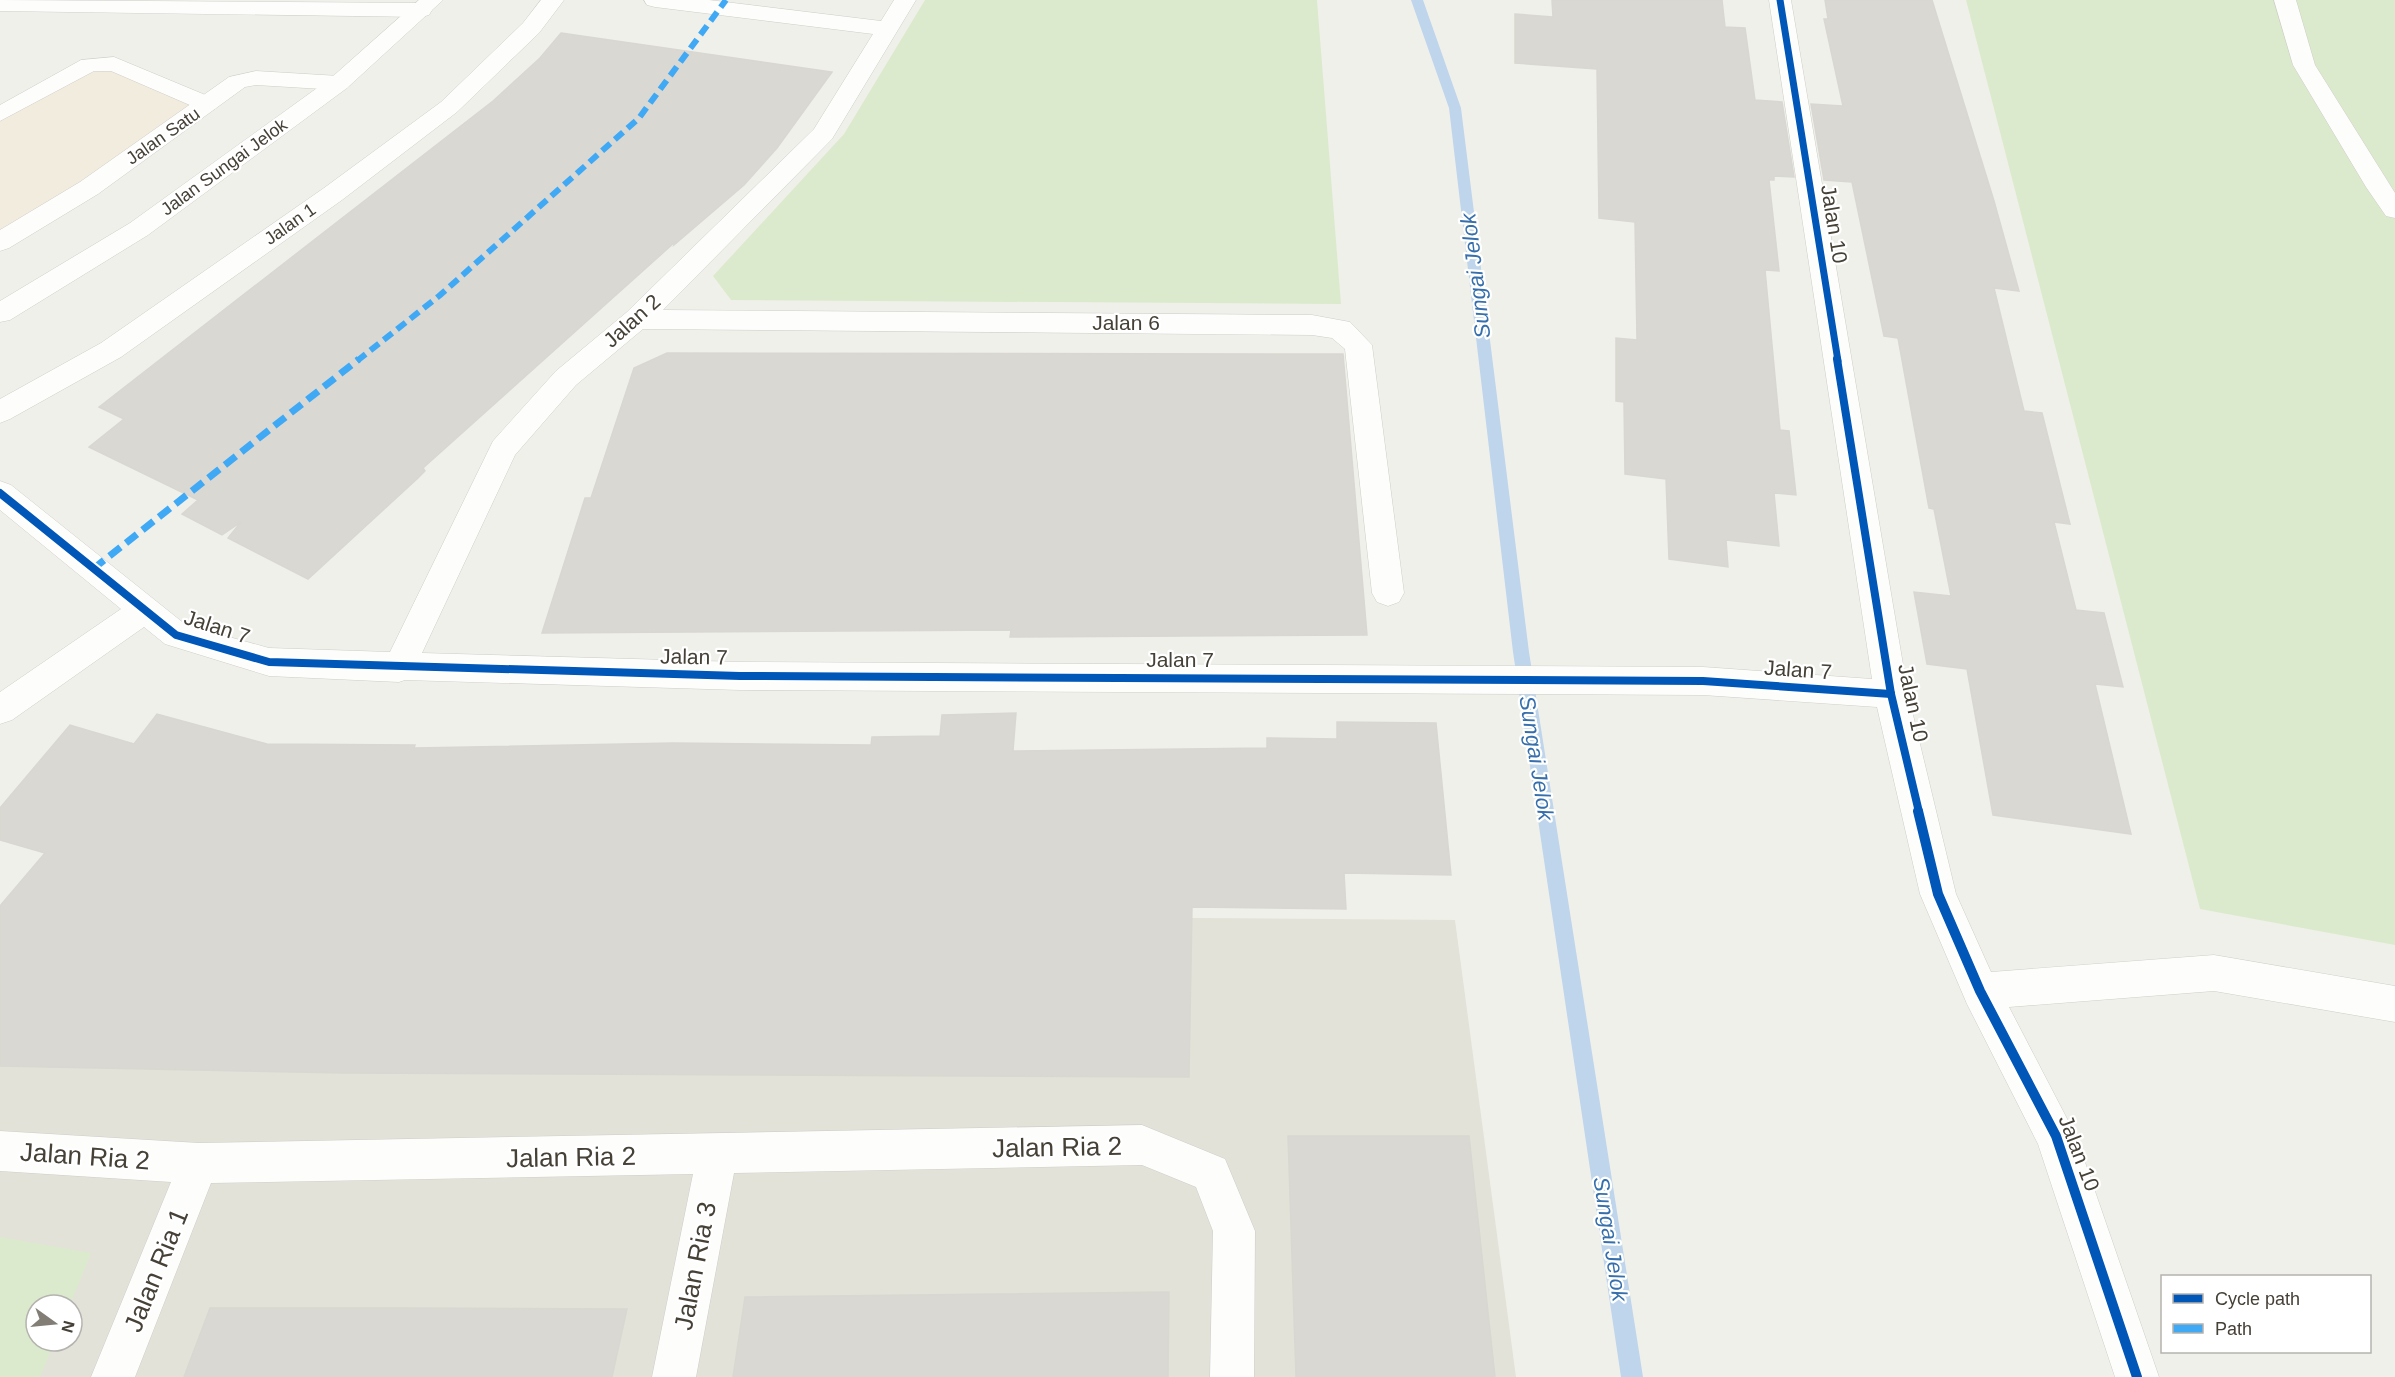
<svg xmlns="http://www.w3.org/2000/svg" width="2395" height="1377" font-family="Arial,sans-serif">
<rect width="100%" height="100%" fill="#f0f0eb"/>
<path fill="#e3e2d8" fill-rule="evenodd" d="M 0,909 L 1455,920 L 1516,1377 L 0,1377 ZM 36,1305 L 72,1305 L 72,1341 L 36,1341 Z"/>
<path fill="#f2ecde" d="M 109,70 L 191,104 L 74,186 L 0,230 L 0,121 L 88,73 Z"/>
<g fill="#dbeacc">
<path d="M 925,0 L 1317,0 L 1341,304 L 731,300 L 713,276 L 844,134 Z"/>
<path d="M 1966,0 L 2395,0 L 2395,945 L 2200,909 Z"/>
<path d="M 0,1237 L 91,1253 L 70,1305 L 36,1305 L 36,1341 L 55,1341 L 40,1377 L 0,1377 Z"/>
</g>
<g fill="none" stroke-linecap="round" stroke-linejoin="round">
<path fill="#bed5ec" fill-rule="evenodd" d="M 1411,0 L 1423,0 L 1461,108 L 1529,652 L 1643,1377 L 1621,1377 L 1513,652 L 1449,108 Z"/>
</g>
<g fill="#dad8d3" stroke="#d8d7d1" stroke-width="1.5">
<path d="M 1552,0 L 1722,0 L 1725,27 L 1745,28 L 1755,100 L 1782,102 L 1794,177 L 1774,176 L 1774,180 L 1769,180 L 1779,271 L 1765,270 L 1780,430 L 1789,431 L 1796,495 L 1774,493 L 1779,546 L 1726,540 L 1728,567 L 1669,559 L 1666,479 L 1625,474 L 1624,402 L 1616,401 L 1616,338 L 1637,340 L 1635,222 L 1599,218 L 1597,69 L 1515,63 L 1515,14 L 1553,17 Z"/>
<path d="M 1825,0 L 1932,0 L 1994,201 L 2019,291 L 1994,288 L 2024,411 L 2042,413 L 2070,524 L 2054,522 L 2076,610 L 2104,613 L 2123,687 L 2095,684 L 2131,834 L 1993,815 L 1967,669 L 1927,664 L 1914,592 L 1951,596 L 1934,509 L 1929,508 L 1898,338 L 1884,336 L 1852,182 L 1824,180 L 1811,104 L 1843,106 L 1824,19 L 1828,19 Z"/>
<path d="M 561,33 L 832,72 L 777,148 L 744,185 L 674,245 L 675,242 L 423,468 L 425,471 L 418,478 L 308,579 L 228,538 L 241,522 L 222,535 L 182,514 L 198,500 L 89,447 L 124,419 L 99,407 L 493,101 L 540,58 Z"/>
<path d="M 667,353 L 1343,354 L 1367,635 L 1010,637 L 1011,630 L 542,633 L 585,498 L 591,498 L 634,368 Z"/>
<path d="M 1016,713 L 1013,751 L 1267,748 L 1267,738 L 1337,739 L 1337,722 L 1436,723 L 1451,875 L 1344,873 L 1346,909 L 1192,907 L 1189,1077 L 343,1073 L 0,1066 L 0,906 L 45,853 L 0,840 L 0,808 L 70,725 L 134,744 L 157,714 L 267,744 L 415,745 L 414,748 L 673,743 L 871,745 L 872,737 L 940,736 L 942,715 Z"/>
<path d="M 1288,1136 L 1469,1136 L 1495,1377 L 1296,1377 Z"/>
<path d="M 1169,1292 L 1168,1377 L 733,1377 L 745,1297 Z"/>
<path d="M 210,1308 L 407,1308 L 627,1309 L 612,1377 L 184,1377 Z"/>
</g>
<g fill="none" stroke-linecap="round" stroke-linejoin="round">
<defs>
<g id="service">
<path d="M 2274,0 L 2296,0 L 2315,65 L 2395,193 L 2395,218 L 2386,216 L 2366,187 L 2293,65 Z"/>
<path d="M 114,57 L 215,99 L 218,104 L 215,109 L 199,109 L 111,71 L 94,71 L 0,121 L 0,105 L 81,60 Z"/>
</g>
<g id="minor">
<path d="M 0,0 L 421,3 L 429,5 L 432,10 L 429,15 L 421,17 L 0,11 Z"/>
<path d="M 541,0 L 564,0 L 539,33 L 457,112 L 342,200 L 121,357 L 10,419 L 0,423 L 0,399 L 101,343 L 324,188 L 441,102 L 523,23 Z"/>
<path d="M 644,0 L 709,0 L 881,21 L 894,0 L 916,0 L 832,139 L 663,310 L 1312,315 L 1350,322 L 1372,345 L 1404,593 L 1399,602 L 1388,606 L 1377,602 L 1372,593 L 1345,349 L 1332,338 L 1312,335 L 643,329 L 576,385 L 515,455 L 422,653 L 740,662 L 1703,667 L 1872,679 L 1769,0 L 1791,0 L 1908,694 L 1956,894 L 1991,972 L 2214,955 L 2395,986 L 2395,1022 L 2214,991 L 2009,1007 L 2076,1136 L 2159,1377 L 2115,1377 L 2038,1144 L 1967,1004 L 1920,894 L 1877,707 L 1703,695 L 740,690 L 405,680 L 399,682 L 269,676 L 165,644 L 144,627 L 12,720 L 0,724 L 0,692 L 121,609 L 0,510 L 0,481 L 11,485 L 186,625 L 269,648 L 390,652 L 493,441 L 556,371 L 627,312 L 814,129 L 873,34 L 655,7 L 647,5 Z"/>
<path d="M 256,71 L 339,76 L 347,78 L 351,83 L 347,88 L 339,90 L 256,85 L 245,87 L 98,194 L 9,248 L 0,251 L 0,230 L 80,182 L 229,77 Z"/>
<path d="M 1142,1125 L 1225,1159 L 1255,1231 L 1254,1377 L 1210,1377 L 1213,1231 L 1196,1187 L 1142,1165 L 734,1173 L 696,1377 L 652,1377 L 693,1174 L 211,1183 L 135,1377 L 91,1377 L 171,1182 L 0,1171 L 0,1131 L 199,1143 Z"/>
</g>
<path id="tertiary" d="M 419,0 L 443,0 L 347,88 L 148,235 L 10,320 L 0,322 L 0,301 L 130,223 L 331,78 Z"/>
</defs>
<use href="#service" stroke="#cecdc8" stroke-width="1"/>
<use href="#minor" stroke="#cecdc8" stroke-width="1"/>
<use href="#tertiary" stroke="#cecdc8" stroke-width="1"/>
<use href="#service" fill="#fdfdfc" fill-rule="evenodd"/>
<use href="#minor" fill="#fdfdfc" fill-rule="evenodd"/>
<use href="#tertiary" fill="#fdfdfc" fill-rule="evenodd"/>
<path stroke="#3fa9f5" stroke-width="6" stroke-dasharray="11 6" stroke-linecap="butt" d="M 357,361 L 439,296 L 639,118 L 726,0"/>
<path stroke="#3fa9f5" stroke-width="7" stroke-dasharray="14 7" stroke-linecap="butt" d="M 93,569 L 359,359"/>
<defs>
<path id="cycleway-far2" d="M 1780,0 L 1838,361"/>
<g id="cycleway-far1">
<path d="M 1837,359 L 1891,694 L 1919,812"/>
<path d="M 0,493 L 176,635 L 269,662 L 740,676 L 1703,681 L 1891,694"/>
</g>
<path id="cycleway" d="M 1918,811 L 1938,894 L 1980,991 L 2056,1136 L 2137,1377"/>
</defs>
<use href="#cycleway-far2" stroke="#fff" stroke-width="10"/>
<use href="#cycleway-far1" stroke="#fff" stroke-width="12"/>
<use href="#cycleway" stroke="#fff" stroke-width="14"/>
<use href="#cycleway-far2" stroke="#0057b8" stroke-width="7"/>
<use href="#cycleway-far1" stroke="#0057b8" stroke-width="8"/>
<use href="#cycleway" stroke="#0057b8" stroke-width="10"/>
</g>
<g text-anchor="middle" stroke-width="4.5" stroke-linejoin="round" paint-order="stroke">
<g font-size="18" fill="#464137" stroke="#fff">
<text transform="translate(163 136) rotate(-35)" y="6">Jalan Satu</text>
<text transform="translate(224 167) rotate(-36)" y="6">Jalan Sungai Jelok</text>
<text transform="translate(290 224) rotate(-35)" y="6">Jalan 1</text>
</g>
<g font-size="21" fill="#464137" stroke="#fff">
<text transform="translate(1834 224) rotate(81)" y="7">Jalan 10</text>
<text transform="translate(632 321) rotate(-42)" y="7">Jalan 2</text>
<text x="1126" y="330">Jalan 6</text>
<text transform="translate(217 627) rotate(18)" y="7">Jalan 7</text>
<text transform="translate(694 657) rotate(1)" y="7">Jalan 7</text>
<text x="1180" y="667">Jalan 7</text>
<text transform="translate(1798 670) rotate(4)" y="7">Jalan 7</text>
<text transform="translate(1913 703) rotate(78)" y="7">Jalan 10</text>
<text transform="translate(2079 1153) rotate(69)" y="7">Jalan 10</text>
</g>
<g font-size="22" font-style="italic" fill="#366fac" stroke="#fff">
<text transform="translate(1475 276) rotate(-97)" y="8">Sungai Jelok</text>
<text transform="translate(1537 758) rotate(81)" y="8">Sungai Jelok</text>
<text transform="translate(1611 1239) rotate(81)" y="8">Sungai Jelok</text>
</g>
<g font-size="26" fill="#464137" stroke="#fff">
<text transform="translate(1057 1147) rotate(-1)" y="9">Jalan Ria 2</text>
<text transform="translate(85 1156) rotate(4)" y="9">Jalan Ria 2</text>
<text transform="translate(571 1157) rotate(-1)" y="9">Jalan Ria 2</text>
<text transform="translate(695 1266) rotate(-79)" y="9">Jalan Ria 3</text>
<text transform="translate(156 1270) rotate(-68)" y="9">Jalan Ria 1</text>
</g>
</g>
<rect x="2161" y="1275" width="210" height="78" fill="#ffffff" stroke="#b5b3af" stroke-width="1.5"/>
<rect x="2173" y="1294" width="30" height="9" fill="#0057b8" stroke="#b5b3af" stroke-width="1.5"/>
<text x="2215" y="1305" font-size="18" fill="#464137">Cycle path</text>
<rect x="2173" y="1324" width="30" height="9" fill="#3fa9f5" stroke="#b5b3af" stroke-width="1.5"/>
<text x="2215" y="1335" font-size="18" fill="#464137">Path</text>
<g transform="translate(54 1323) rotate(105)"><circle r="28" fill="#ffffff" stroke="#b5b3af" stroke-width="1.5"/>
<path d="M0-4.5L10 22L0 15L-10 22Z" fill="#827e76"/>
<text y="-9" font-size="16" font-weight="bold" text-anchor="middle" fill="#464137">N</text>
</g>
</svg>
